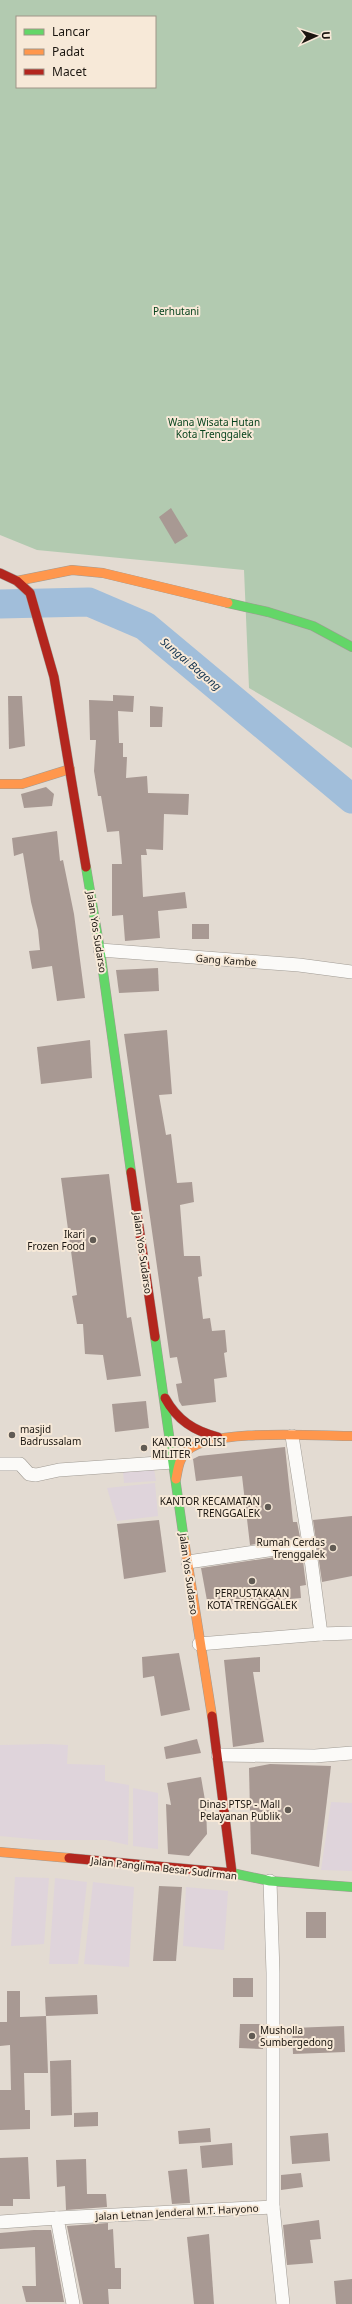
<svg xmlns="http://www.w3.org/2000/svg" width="352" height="2304" font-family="'Noto Sans',sans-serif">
<rect width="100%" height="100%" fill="#e3dbd2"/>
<g fill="#dfd4db">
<path d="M 154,1469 L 156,1481 L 124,1483 L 123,1471 Z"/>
<path d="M 155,1483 L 158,1516 L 117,1521 L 107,1488 Z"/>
<path d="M 48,1744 L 68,1745 L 67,1764 L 105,1765 L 105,1781 L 129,1785 L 128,1845 L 106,1840 L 44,1840 L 0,1836 L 0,1745 Z"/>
<path d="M 133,1788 L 158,1793 L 158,1849 L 133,1846 Z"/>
<path d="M 331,1802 L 352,1803 L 352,1871 L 321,1870 Z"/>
<path d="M 15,1877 L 49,1878 L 44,1944 L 11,1946 Z"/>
<path d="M 55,1878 L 87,1882 L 78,1964 L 49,1964 Z"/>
<path d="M 93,1882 L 134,1887 L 129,1967 L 84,1964 Z"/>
<path d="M 186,1887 L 228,1891 L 224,1950 L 183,1946 Z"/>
</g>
<path fill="#b2cab0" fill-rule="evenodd" d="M 0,0 L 352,0 L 352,748 L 249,688 L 244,570 L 37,550 L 0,535 ZM 17,17 L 155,17 L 155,87 L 17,87 Z"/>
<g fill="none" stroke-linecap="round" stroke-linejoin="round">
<path stroke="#a1beda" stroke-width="29" d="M 0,604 L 89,602 L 145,626 L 352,799"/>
</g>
<g fill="#a89993">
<path d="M 171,508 L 188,536 L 175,544 L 159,517 Z"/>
<path d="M 113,695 L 134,696 L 133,712 L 118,711 L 119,743 L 123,743 L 123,757 L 127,757 L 126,778 L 147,776 L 148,793 L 189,794 L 188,815 L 164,814 L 163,850 L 146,849 L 147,855 L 141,855 L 143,897 L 185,892 L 187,908 L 158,911 L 160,938 L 125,941 L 123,915 L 112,916 L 112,864 L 122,864 L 119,831 L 107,832 L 101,796 L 98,796 L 94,771 L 96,740 L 90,740 L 89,700 L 113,701 Z"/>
<path d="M 8,696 L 22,696 L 25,746 L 9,749 Z"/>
<path d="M 150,706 L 163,707 L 162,727 L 150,727 Z"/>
<path d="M 46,787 L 54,794 L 52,806 L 24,808 L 21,794 Z"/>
<path d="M 57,831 L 60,861 L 63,860 L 74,914 L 85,998 L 57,1001 L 52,966 L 32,969 L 29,951 L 40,950 L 38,930 L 31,902 L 23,853 L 14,856 L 12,838 Z"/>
<rect x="192" y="924" width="17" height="15"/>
<path d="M 158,968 L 159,991 L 119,993 L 116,970 Z"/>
<path d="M 167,1030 L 172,1094 L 159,1095 L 166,1135 L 171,1134 L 177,1183 L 192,1182 L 194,1202 L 180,1205 L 184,1256 L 200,1256 L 202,1276 L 198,1277 L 203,1319 L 210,1318 L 212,1331 L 225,1330 L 227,1352 L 224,1353 L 227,1377 L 214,1379 L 216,1402 L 182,1406 L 179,1401 L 176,1384 L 182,1383 L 177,1357 L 170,1358 L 124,1034 Z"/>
<path d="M 90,1040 L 92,1078 L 41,1084 L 37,1047 Z"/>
<path d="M 109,1174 L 127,1318 L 131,1317 L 141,1376 L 107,1380 L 103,1355 L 85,1354 L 83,1324 L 77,1324 L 72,1296 L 77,1295 L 61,1178 Z"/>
<path d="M 146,1401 L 149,1428 L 115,1432 L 112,1404 Z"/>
<path d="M 285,1447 L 293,1522 L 297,1522 L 300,1537 L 250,1545 L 242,1476 L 196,1481 L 193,1459 L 199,1456 Z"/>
<path d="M 352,1516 L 352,1576 L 322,1582 L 313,1520 Z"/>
<path d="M 159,1520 L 166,1572 L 124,1579 L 117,1524 Z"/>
<path d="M 302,1553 L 306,1585 L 300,1586 L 301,1598 L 208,1606 L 201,1568 Z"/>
<path d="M 179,1653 L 190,1710 L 161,1716 L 154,1676 L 143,1678 L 142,1657 Z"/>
<path d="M 260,1657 L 260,1672 L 253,1672 L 264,1742 L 233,1747 L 224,1660 Z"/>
<path d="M 197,1739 L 201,1753 L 166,1759 L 164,1747 Z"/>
<path d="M 270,1764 L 331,1766 L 319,1867 L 251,1854 L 249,1768 Z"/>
<path d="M 201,1777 L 206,1806 L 207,1834 L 189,1856 L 168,1854 L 166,1804 L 171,1805 L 167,1783 Z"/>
<path d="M 159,1886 L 182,1887 L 176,1961 L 153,1961 Z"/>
<rect x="306" y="1912" width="20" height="26"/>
<rect x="233" y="1978" width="20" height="19"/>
<path d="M 7,1991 L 20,1991 L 20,2017 L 46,2016 L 48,2073 L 24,2073 L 25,2110 L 30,2110 L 30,2129 L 0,2130 L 0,2090 L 11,2090 L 10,2045 L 0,2046 L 0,2022 L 7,2022 Z"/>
<path d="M 97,1995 L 98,2014 L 46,2016 L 45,1997 Z"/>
<path d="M 240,2024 L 264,2024 L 263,2049 L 239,2048 Z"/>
<path d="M 344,2026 L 345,2052 L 293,2054 L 292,2028 Z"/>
<path d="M 71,2060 L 72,2115 L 51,2116 L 50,2061 Z"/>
<path d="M 98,2112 L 98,2126 L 74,2127 L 74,2113 Z"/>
<path d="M 210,2128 L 211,2142 L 179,2144 L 178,2131 Z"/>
<path d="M 328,2133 L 330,2161 L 292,2164 L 290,2136 Z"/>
<path d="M 232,2143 L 233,2165 L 202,2168 L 200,2146 Z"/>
<path d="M 28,2157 L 30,2199 L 13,2199 L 13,2206 L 0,2206 L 0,2158 Z"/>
<path d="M 86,2159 L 87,2194 L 106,2194 L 107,2207 L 66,2210 L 65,2186 L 57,2187 L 56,2160 Z"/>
<path d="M 187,2169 L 190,2203 L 172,2204 L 168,2171 Z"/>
<path d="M 301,2173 L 303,2187 L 281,2190 L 281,2175 Z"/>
<path d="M 319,2220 L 321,2239 L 310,2240 L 313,2263 L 287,2265 L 283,2225 Z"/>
<path d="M 108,2223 L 108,2230 L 113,2229 L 115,2268 L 121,2268 L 121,2289 L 108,2289 L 109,2304 L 83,2304 L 67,2226 Z"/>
<path d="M 34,2230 L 51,2230 L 64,2302 L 26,2302 L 22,2286 L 36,2286 L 35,2247 L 0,2249 L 0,2233 Z"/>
<path d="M 209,2234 L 214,2304 L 194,2304 L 187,2237 Z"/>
<path d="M 352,2279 L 352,2304 L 336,2304 L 334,2281 Z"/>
</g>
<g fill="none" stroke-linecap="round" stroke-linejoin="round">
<defs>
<g id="street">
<path d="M 100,950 L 299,965 L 352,972"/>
<path d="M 292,1436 L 309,1544 L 321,1634"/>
<path d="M 0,1464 L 20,1464 L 29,1474 L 36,1475 L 59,1470 L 173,1462"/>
<path d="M 188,1562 L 309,1544"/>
<path d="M 199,1644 L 321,1634 L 352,1633"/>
<path d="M 218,1755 L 315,1756 L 352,1753"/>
<path d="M 273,2207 L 283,2304"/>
<path d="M 0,2222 L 57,2218"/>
<path d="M 73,2304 L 57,2218 L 273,2207 L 273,1973 L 270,1881"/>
</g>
<g id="fast">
<path d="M 228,603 L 268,612 L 313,626 L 352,647"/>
<path d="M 86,867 L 100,950 L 131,1172"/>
<path d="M 155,1337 L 184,1540"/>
<path d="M 232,1873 L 270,1881 L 352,1887"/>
</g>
<g id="slow">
<path d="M 17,581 L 72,570 L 103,573 L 228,603"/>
<path d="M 0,784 L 22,784 L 70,769"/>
<path d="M 176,1479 C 178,1469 179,1458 187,1451 C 210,1428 318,1436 352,1436"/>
<path d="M 184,1540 L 212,1716"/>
<path d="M 0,1852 L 69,1858"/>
</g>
<g id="jam">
<path d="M 0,573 L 17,581 L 30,593 L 54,677 L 86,867"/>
<path d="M 131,1172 L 155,1337"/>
<path d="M 165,1398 C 177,1420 194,1431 218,1437"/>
<path d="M 69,1858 L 232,1873 L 212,1716"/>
</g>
</defs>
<use href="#street" stroke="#a09b94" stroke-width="14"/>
<use href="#fast" stroke="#a09b94" stroke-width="10"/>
<use href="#slow" stroke="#a09b94" stroke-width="10"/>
<use href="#jam" stroke="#a09b94" stroke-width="10"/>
<use href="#street" stroke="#fbfaf8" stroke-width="13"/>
<use href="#fast" stroke="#63d668" stroke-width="9"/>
<use href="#slow" stroke="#ff974d" stroke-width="9"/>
<use href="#jam" stroke="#b3261e" stroke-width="9"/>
</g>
<g fill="#615b54" stroke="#f7e9d8" stroke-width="1.5">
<circle cx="93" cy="1240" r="4"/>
<circle cx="12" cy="1435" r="4"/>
<circle cx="144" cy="1448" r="4"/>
<circle cx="268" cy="1507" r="4"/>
<circle cx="333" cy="1548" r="4"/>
<circle cx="252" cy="1581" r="4"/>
<circle cx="288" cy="1810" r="4"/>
<circle cx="252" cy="2036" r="4"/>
</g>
<g text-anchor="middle" stroke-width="4" stroke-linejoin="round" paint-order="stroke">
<g font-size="10" fill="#05421c" stroke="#f7e9d8">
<text x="176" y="315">Perhutani</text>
<text x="214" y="426">Wana Wisata Hutan<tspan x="214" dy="12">Kota Trenggalek</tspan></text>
</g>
<g font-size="10" fill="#1b1610" stroke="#f7e9d8">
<text transform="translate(97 932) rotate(81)" y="4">Jalan Yos Sudarso</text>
<text transform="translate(226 960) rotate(4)" y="4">Gang Kambe</text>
<text transform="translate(143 1253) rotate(82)" y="4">Jalan Yos Sudarso</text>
<text transform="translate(189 1574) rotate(82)" y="4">Jalan Yos Sudarso</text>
<text transform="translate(164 1868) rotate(6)" y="4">Jalan Panglima Besar Sudirman</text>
<text transform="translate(177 2212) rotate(-3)" y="4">Jalan Letnan Jenderal M.T. Haryono</text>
</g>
<g font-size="10" fill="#1b1610" stroke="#f7e9d8" text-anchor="end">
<text x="85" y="1238">Ikari<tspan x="85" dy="12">Frozen Food</tspan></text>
<text x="20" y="1433" text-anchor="start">masjid<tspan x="20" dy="12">Badrussalam</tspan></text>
<text x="152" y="1446" text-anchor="start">KANTOR POLISI<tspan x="152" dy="12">MILITER</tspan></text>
<text x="260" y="1505">KANTOR KECAMATAN<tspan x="260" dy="12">TRENGGALEK</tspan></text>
<text x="325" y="1546">Rumah Cerdas<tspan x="325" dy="12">Trenggalek</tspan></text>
<text x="252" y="1597" text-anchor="middle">PERPUSTAKAAN<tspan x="252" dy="12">KOTA TRENGGALEK</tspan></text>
<text x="280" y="1808">Dinas PTSP - Mall<tspan x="280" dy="12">Pelayanan Publik</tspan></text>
<text x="260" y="2034" text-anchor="start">Musholla<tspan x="260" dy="12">Sumbergedong</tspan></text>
</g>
<g font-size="11" font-style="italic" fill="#0f314e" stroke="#f7e9d8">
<text transform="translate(191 664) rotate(40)" y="4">Sungai Bagong</text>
</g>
</g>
<rect x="16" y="16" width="140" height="72" fill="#f7e9d8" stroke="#9f9588"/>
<rect x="24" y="29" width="20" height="6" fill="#63d668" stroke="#9f9588"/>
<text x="52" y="36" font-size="12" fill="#1b1610">Lancar</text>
<rect x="24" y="49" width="20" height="6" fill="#ff974d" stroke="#9f9588"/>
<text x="52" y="56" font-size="12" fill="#1b1610">Padat</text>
<rect x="24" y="69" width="20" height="6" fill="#b3261e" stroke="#9f9588"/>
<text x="52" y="76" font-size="12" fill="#1b1610">Macet</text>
<g transform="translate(316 36) rotate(87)" stroke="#f7e9d8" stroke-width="3" paint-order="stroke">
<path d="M0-3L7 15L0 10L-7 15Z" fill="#1b1610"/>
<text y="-6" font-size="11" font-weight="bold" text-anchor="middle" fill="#1b1610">U</text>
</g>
</svg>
